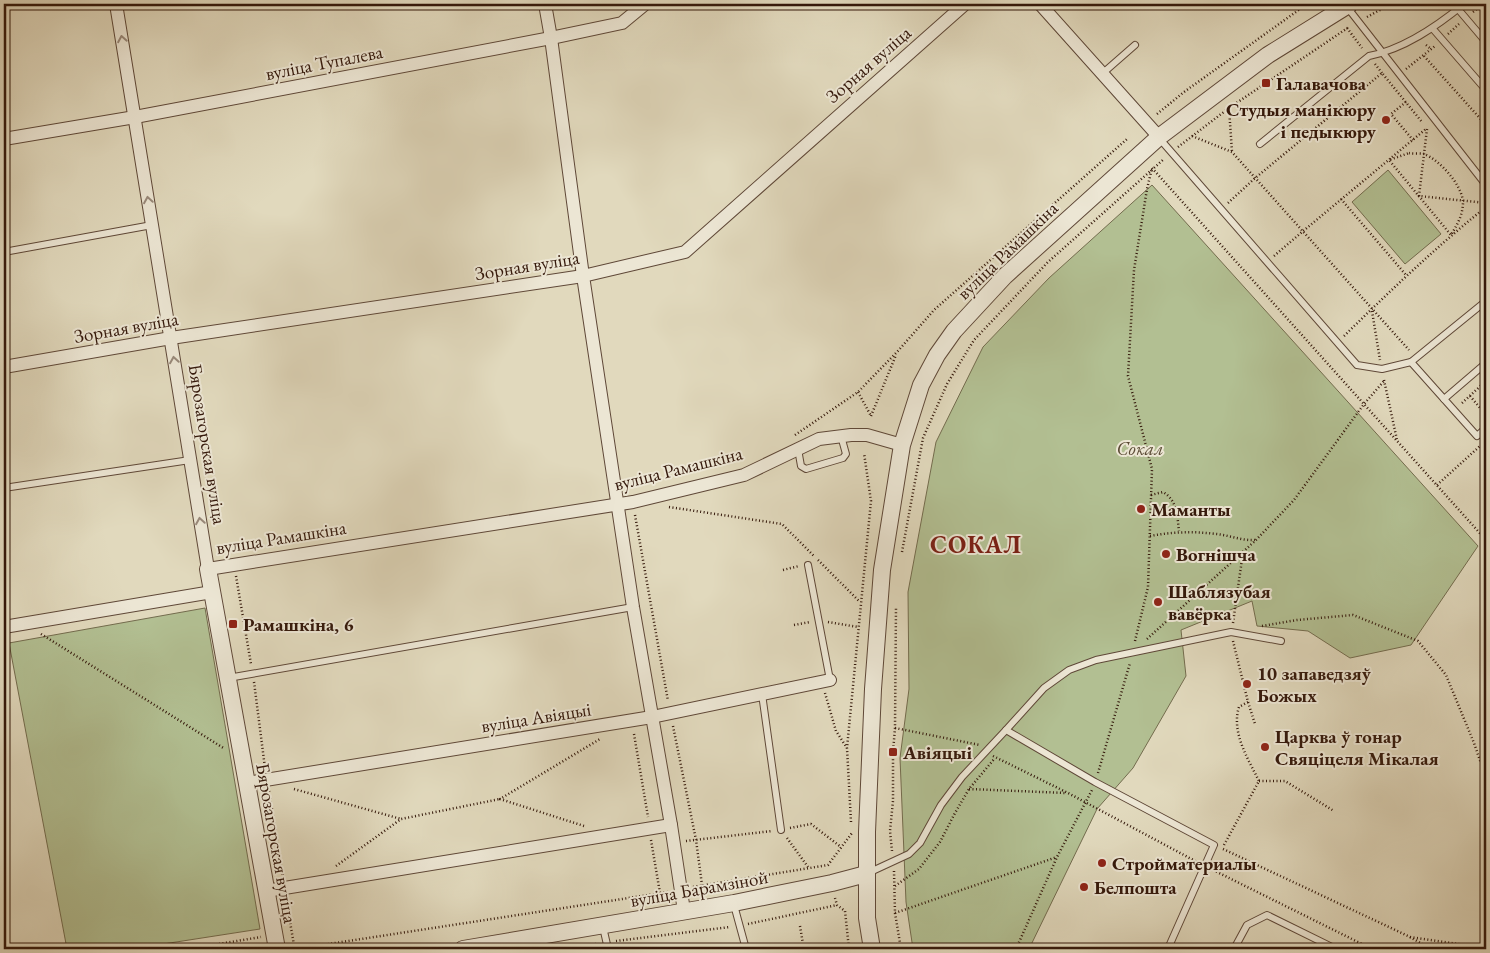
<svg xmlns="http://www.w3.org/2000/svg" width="1490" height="953" font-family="'EB Garamond',serif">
<rect width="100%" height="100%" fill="#e1d9bd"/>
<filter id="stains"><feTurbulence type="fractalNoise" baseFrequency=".004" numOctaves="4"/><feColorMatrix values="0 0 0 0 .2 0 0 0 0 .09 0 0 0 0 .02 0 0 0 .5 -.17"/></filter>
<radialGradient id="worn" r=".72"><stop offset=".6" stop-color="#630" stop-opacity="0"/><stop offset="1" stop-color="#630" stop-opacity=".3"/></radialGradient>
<g fill="#b2bf92" stroke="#736c4e">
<path d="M 1388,170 L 1441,234 L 1405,264 L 1352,202 Z"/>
<path d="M 1152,185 L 1478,546 L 1411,645 L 1350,658 L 1308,631 L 1257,626 L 1252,601 L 1181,630 L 1186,676 L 1133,768 L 1097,809 L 1029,949 L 913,949 L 906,902 L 900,758 L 909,689 L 908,592 L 936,442 L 983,347 L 1049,278 Z"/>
<path d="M 205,608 L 260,929 L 131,949 L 67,949 L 9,643 Z"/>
</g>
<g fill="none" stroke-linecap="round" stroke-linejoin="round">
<defs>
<g id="service">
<path d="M 1347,7 L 1486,185"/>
<path d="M 1458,9 L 1486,42"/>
<path d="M 1433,29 L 1486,90"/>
<path d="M 1103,73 L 1135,45"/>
<path d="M 1159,138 L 1357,365 L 1382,369 L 1411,362 L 1486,301"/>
<path d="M 1260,144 L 1369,56 C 1404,49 1436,27 1464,4"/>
<path d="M 4,252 L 152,225"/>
<path d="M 1411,362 L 1477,436 L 1486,428"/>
<path d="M 1444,399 L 1486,363"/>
<path d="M 798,449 L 801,466 L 806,469 L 843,458 L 846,454 L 841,436"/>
<path d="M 4,488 L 190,460"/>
<path d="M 808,565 L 830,680"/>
<path d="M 228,678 L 633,607"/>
<path d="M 762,694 L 781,830"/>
<path d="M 1006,730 L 1044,688 L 1069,670 L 1096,660 L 1231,632 L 1281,641"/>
<path d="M 868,873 L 909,854 L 920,843 L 941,805 L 962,777 L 1006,730 L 1095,782 L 1214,845 L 1170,944 L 1171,949"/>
<path d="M 734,905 L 746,949"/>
<path d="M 603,927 L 608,949"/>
<path d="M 787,949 L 793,948"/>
<path d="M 1234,949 L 1247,925 L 1267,915 L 1336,949"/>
</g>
<g id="minor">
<path d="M 116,4 L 208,569 L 633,502 L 744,475 L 819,439 L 851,435 L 867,435 L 902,445"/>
<path d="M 545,4 L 551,38 L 583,276 L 633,607 L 671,825 L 684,911"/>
<path d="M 1040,4 L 1159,137"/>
<path d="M 4,139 L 135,117 L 551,38 L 622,23 L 645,4"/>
<path d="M 4,367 L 171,338 L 583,276 L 685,252 L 965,4"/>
<path d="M 4,627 L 212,592"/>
<path d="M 247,783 L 652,717 L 830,680"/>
<path d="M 266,891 L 671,825"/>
</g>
<g id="tertiary">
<path d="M 208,569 L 277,949"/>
<path d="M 463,949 L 734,903 L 832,883 L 866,874"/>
<path d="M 872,949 L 867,918 L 867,832 L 873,689 L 882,570 L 902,445 L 921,385 L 937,355 L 954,331 L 1005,276 L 1159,137 L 1268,55 L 1350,4"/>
</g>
</defs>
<use href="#service" stroke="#5f4838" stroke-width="8"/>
<use href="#minor" stroke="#5f4838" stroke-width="14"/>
<use href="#tertiary" stroke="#5f4838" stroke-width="18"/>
<g stroke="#34180b" stroke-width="2.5" stroke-dasharray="1 2.5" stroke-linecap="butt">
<path d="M 1473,12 L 1483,4"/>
<path d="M 1367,17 L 1391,4"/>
<path d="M 1347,28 L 1362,48"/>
<path d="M 1448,34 L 1459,24"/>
<path d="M 1426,45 L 1431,49"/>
<path d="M 1424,56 L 1486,125"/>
<path d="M 1375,64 L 1382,73"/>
<path d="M 1406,69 L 1435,46"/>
<path d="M 1406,102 L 1391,114 L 1413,140"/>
<path d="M 1229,108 L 1232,152"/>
<path d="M 1157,114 L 1184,92 L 1307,4"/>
<path d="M 1427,129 L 1419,196 L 1486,203"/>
<path d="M 1192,136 L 1232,152 L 1409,350"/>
<path d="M 1178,147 L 1229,108 L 1349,27"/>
<path d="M 1409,153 C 1413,154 1420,153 1424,154 C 1440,160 1462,185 1463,202 C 1463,215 1457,225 1451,235 L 1389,160 Z"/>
<path d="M 1152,168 L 1486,540"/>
<path d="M 1341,199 L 1406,275"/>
<path d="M 1228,203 L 1254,179 L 1382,73 L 1422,122"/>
<path d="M 1274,256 L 1302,232 L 1427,128"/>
<path d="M 1372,311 L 1380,360"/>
<path d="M 1344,336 C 1390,291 1436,247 1486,207"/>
<path d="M 1384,380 L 1397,440"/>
<path d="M 858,392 L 871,416"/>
<path d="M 1470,396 L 1486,415"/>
<path d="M 1462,403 L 1486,381"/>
<path d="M 871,416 L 896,355"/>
<path d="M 795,435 L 858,392 L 897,352 L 934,310 L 1127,139"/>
<path d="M 1437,485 L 1480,446"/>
<path d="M 1151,495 L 1163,492 C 1178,501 1177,516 1179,531"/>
<path d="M 669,507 L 782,524 L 814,556"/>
<path d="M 635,515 L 668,701"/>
<path d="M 1150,536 C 1172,532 1193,531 1216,534 C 1229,535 1242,541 1255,540"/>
<path d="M 902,552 L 923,438 L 947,384 L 974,340 L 1048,262 L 1164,159"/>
<path d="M 818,560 L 860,602"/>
<path d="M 783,570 L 799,566"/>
<path d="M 236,576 L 251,664"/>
<path d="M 828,622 L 858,627"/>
<path d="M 1233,623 L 1243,552"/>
<path d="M 794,625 L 810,622"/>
<path d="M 1262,626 L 1297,620 L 1353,615 L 1418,641 L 1446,675 L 1474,743 L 1486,778"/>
<path d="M 41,634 L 225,749"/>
<path d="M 1147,639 L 1256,540 L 1294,500 L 1364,404 L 1384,381"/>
<path d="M 1135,641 L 1148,587 L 1152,469 L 1128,376 L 1134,270 L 1147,189 L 1152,168"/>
<path d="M 1233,641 L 1248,702 L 1255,724"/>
<path d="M 254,682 L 265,768"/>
<path d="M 825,693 L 836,731 L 847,748"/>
<path d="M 1248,702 L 1239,707 C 1231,732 1248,759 1259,781"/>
<path d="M 673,726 L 696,840 L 702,885"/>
<path d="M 895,728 L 980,745"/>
<path d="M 634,734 L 648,817"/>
<path d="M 993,756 L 1068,793 L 1197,862"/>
<path d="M 1098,773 L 1130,663"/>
<path d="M 1259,781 L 1285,781 L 1334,811"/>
<path d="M 294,789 L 401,819"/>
<path d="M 969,789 L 1066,793"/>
<path d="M 269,791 L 283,877"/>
<path d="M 851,822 L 847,748 L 871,501 L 864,453"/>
<path d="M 584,826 L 500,799 L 600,739"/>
<path d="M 790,828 L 811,824 L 841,847"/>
<path d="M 787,838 L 808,867"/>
<path d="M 651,840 L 660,893"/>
<path d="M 686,841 L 772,831"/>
<path d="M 1224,845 L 1259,781"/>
<path d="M 1223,849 L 1408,936 L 1431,949"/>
<path d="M 892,851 L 890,831 L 893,801 L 893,752 L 895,728 L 896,607"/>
<path d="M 336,866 L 401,819 L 500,799"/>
<path d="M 1213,870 L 1372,949"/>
<path d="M 894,871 L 895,913 L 901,949"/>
<path d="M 895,886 L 919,869 L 940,842 L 955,813 L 969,789 L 995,758"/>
<path d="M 693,887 L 828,865 L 852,833"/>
<path d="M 835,898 L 837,905 L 845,911 L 849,949"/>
<path d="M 286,899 L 294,945 L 309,947"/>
<path d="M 895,913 L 1057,857"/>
<path d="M 748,924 L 837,905"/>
<path d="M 800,926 L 803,944"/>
<path d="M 1410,937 L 1486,948"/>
<path d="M 616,941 L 730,927"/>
<path d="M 188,949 L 261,937"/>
<path d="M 309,949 L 309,947 L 668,892"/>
<path d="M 564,949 L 596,944"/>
<path d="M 1016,949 L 1057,857 L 1092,790"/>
</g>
<use href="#service" stroke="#ece6d4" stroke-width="6"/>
<use href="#minor" stroke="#ece6d4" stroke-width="12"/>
<use href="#tertiary" stroke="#ece6d4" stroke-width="16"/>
</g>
<defs><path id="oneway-chevron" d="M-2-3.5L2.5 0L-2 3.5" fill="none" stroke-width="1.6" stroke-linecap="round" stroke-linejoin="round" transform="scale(1.25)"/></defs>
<g stroke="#99897a">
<use href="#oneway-chevron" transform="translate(122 39) rotate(-100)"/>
<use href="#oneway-chevron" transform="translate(148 200) rotate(-99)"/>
<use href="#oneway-chevron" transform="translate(174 360) rotate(-99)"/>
<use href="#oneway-chevron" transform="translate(200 521) rotate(-99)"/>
</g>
<g fill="#8f2418" stroke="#ece6d4" stroke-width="2">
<rect x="1261" y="78" width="10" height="10" rx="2.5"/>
<circle cx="1386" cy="120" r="5"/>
<circle cx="1141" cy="509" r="5"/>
<circle cx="1166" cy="554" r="5"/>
<circle cx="1158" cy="602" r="5"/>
<rect x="228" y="619" width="10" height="10" rx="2.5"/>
<circle cx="1247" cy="684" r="5"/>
<circle cx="1265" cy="747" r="5"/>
<rect x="888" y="747" width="10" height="10" rx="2.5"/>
<circle cx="1102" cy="863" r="5"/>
<circle cx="1084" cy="887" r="5"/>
</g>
<g text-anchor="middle" stroke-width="4" stroke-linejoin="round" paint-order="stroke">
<g font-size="19" fill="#34180b" stroke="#ece6d4">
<text transform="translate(324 62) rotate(-11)" y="7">вуліца Тупалева</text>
<text transform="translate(868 64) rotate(-41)" y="7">Зорная вуліца</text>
<text transform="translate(1007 250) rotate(-44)" y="7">вуліца Рамашкіна</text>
<text transform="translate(527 265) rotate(-9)" y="7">Зорная вуліца</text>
<text transform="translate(126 327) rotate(-10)" y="7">Зорная вуліца</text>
<text transform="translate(208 444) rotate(81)" y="7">Бярозагорская вуліца</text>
<text transform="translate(678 468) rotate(-14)" y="7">вуліца Рамашкіна</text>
<text transform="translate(281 537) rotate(-9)" y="7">вуліца Рамашкіна</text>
<text transform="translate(536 717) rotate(-9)" y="7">вуліца Авіяцыі</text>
<text transform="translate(277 843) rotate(80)" y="7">Бярозагорская вуліца</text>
<text transform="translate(699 888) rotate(-10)" y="7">вуліца Барамзіной</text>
</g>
<g font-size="19" font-weight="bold" fill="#34180b" stroke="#ece6d4" text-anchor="start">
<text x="1276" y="90">Галавачова</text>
<text x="1376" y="116" text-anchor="end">Студыя манікюру<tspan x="1376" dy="22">і педыкюру</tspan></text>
<text x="1151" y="516">Маманты</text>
<text x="1176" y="561">Вогнішча</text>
<text x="1168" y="598">Шаблязубая<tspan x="1168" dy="22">вавёрка</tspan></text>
<text x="243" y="631">Рамашкіна, 6</text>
<text x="1257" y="680">10 запаведзяў<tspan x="1257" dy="22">Божых</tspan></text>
<text x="1275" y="743">Царква ў гонар<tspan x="1275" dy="22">Свяціцеля Мікалая</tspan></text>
<text x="903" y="759">Авіяцыі</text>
<text x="1112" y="870">Стройматериалы</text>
<text x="1094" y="894">Белпошта</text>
</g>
<g font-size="19" font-style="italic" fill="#5a4a34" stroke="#ece6d4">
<text x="1140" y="455">Сокал</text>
</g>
<g font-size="24" font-weight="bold" letter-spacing="1" fill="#7a1f14" stroke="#ece6d4">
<text x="976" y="553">СОКАЛ</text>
</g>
</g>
<rect width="1490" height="953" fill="none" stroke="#e1d9bd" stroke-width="20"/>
<rect x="5" y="5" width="1480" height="943" fill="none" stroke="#34180b" stroke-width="2.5"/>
<rect x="10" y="10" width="1470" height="933" fill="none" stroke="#34180b"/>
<rect width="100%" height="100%" filter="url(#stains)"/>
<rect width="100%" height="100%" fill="url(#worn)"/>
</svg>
